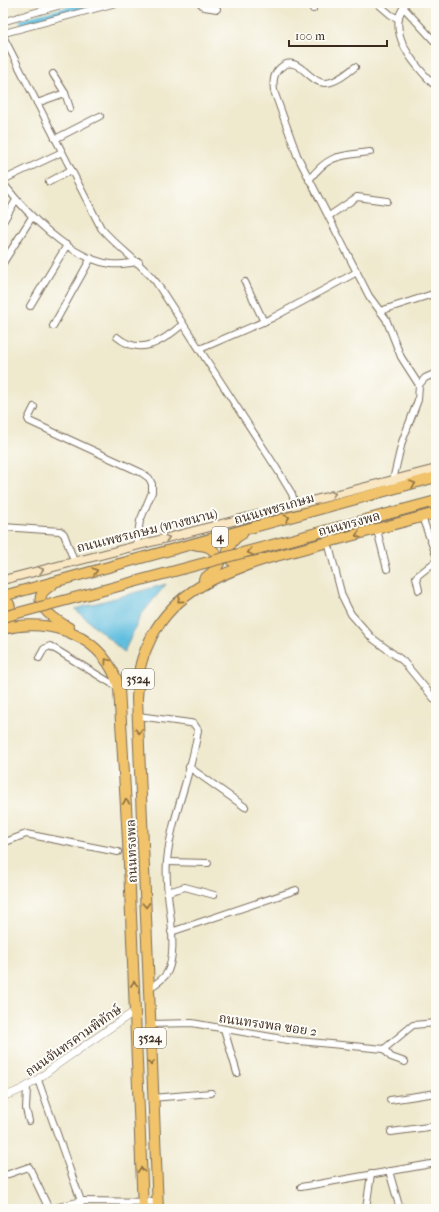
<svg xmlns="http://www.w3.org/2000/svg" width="439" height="1212" font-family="'IM FELL French Canon','Noto Serif Thai',serif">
<rect width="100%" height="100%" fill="#fdfcf7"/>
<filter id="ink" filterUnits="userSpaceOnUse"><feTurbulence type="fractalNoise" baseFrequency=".025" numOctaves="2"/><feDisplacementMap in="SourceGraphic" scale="8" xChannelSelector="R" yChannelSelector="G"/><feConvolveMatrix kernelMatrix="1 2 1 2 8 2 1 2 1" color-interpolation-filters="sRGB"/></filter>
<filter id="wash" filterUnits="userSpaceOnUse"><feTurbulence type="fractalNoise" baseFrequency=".012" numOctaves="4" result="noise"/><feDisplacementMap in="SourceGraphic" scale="16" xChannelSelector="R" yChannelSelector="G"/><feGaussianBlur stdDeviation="0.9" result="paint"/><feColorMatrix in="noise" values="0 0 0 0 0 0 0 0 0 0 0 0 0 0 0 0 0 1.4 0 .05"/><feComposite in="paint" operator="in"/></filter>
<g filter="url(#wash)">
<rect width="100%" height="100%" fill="#efe9ce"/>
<path fill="#60bedf" stroke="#4e747e" d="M 166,584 L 141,615 L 124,652 L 75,609 Z"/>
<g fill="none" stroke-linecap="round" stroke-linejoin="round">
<path stroke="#60bedf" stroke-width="7" d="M 23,22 L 96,3"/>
</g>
</g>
<g filter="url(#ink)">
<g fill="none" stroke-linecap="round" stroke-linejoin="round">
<defs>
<g id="minor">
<path d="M 200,3 L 204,7 L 217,9"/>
<path d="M 311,3 L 313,9"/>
<path d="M 377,3 L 391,15 L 399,19"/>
<path d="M 406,3 C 404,7 400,12 399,17 C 394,42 417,67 432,83"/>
<path d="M 404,8 L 436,43"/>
<path d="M 5,21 L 68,3"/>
<path d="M 8,32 L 116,3"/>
<path d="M 4,38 L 101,228 C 118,248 140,262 156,282 L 277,469 L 292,494 L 295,504"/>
<path d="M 355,67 C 347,73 336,83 325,83 C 310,84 297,52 280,68 C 273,74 273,82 274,91 L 297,155 L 369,296 L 386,319 L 401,357 L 419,385 L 418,400 L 402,442 L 393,480"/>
<path d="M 53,74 L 65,93"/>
<path d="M 37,103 L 65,93 L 70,108"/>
<path d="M 55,139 L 100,116"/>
<path d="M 3,180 L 62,152"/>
<path d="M 309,180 C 329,154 340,156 370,152"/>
<path d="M 49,182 L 71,170"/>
<path d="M 3,183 C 27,214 70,259 111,264 C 120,265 129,263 139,262"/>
<path d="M 329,216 L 357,197 L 387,201"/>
<path d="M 3,222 L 16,200"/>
<path d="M 3,263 L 32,217"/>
<path d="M 245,282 L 264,322"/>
<path d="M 30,306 L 67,245"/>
<path d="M 380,311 L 436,293"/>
<path d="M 53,326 L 91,258"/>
<path d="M 117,337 C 141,357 163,341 183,324"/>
<path d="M 200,349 L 272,318 L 357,272"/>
<path d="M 419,385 L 425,378 L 436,373"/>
<path d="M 34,407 L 28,419 L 29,421 L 142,473 L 149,478 L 152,484 L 152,492 L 140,521 L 136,546"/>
<path d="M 422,517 L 436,555"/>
<path d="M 3,527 L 60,531 L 64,534 L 74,561"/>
<path d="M 377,530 L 387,569"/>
<path d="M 328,542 L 342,596 L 351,614 L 372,638 L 403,661 L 436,701"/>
<path d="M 419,590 L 416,577 L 436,561"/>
<path d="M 39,658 L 44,649 L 50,646 L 119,688"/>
<path d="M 138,716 L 190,723 L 194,724 L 198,730 C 192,774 171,817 167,861 C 164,891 175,924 172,953 C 170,973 166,978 149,988"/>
<path d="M 189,767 L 245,807"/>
<path d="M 3,843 L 26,834 L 118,852"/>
<path d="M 167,862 L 208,863"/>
<path d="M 168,892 L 185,887 L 214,895"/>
<path d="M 171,932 L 296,890"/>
<path d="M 150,1024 L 192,1023 L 288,1040 L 384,1049"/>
<path d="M 224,1029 L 237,1073"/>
<path d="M 405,1062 L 391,1057 L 384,1049 L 413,1025 L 436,1023"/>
<path d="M 38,1080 L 81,1201 L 80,1209"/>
<path d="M 27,1087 L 26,1109 L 29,1121"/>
<path d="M 152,1098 L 211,1093"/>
<path d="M 390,1100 L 436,1093"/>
<path d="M 391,1132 L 436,1126"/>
<path d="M 389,1171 L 400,1209"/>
<path d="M 3,1176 L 29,1167 L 49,1209"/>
<path d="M 301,1187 L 431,1164"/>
<path d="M 51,1209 L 81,1201 L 157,1202"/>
<path d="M 366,1209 L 371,1174"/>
<path d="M 429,1209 L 436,1207"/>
</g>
<path id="tertiary" d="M 3,1096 C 26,1091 42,1075 61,1062 C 85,1045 110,1028 135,1011"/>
<path id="secondary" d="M 3,580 L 436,469"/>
<g id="trunk">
<path d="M 242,534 C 232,538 219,557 236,563 C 244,565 257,561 265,559 L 436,513"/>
<path d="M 197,545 C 210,545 216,550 219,563 L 216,569 L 204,579"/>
<path d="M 52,585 C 24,600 54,619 69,628"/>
<path d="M 3,596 L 436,477"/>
<path d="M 3,601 L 9,604 C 11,611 13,616 8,622"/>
<path d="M 3,629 C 51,616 106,637 119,688 L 128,841 L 143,1209"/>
<path d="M 158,1209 L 137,698 C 138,688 138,678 140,668 C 142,656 147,647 152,636 C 176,591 219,574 265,559"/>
</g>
</defs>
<use href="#minor" stroke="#7a6d5c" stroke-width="8"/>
<use href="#tertiary" stroke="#7a6d5c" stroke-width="8"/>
<use href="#secondary" stroke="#7a6d5c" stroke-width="10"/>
<use href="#trunk" stroke="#7a6d5c" stroke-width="12"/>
<use href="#minor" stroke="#fff" stroke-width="6"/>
<use href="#tertiary" stroke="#fff" stroke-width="7"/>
<use href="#secondary" stroke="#f9e7c3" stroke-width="8"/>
<use href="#trunk" stroke="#f1c36a" stroke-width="10"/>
<defs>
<path id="trunk-bridge" d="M 3,617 L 436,501"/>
</defs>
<use href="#trunk-bridge" stroke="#7a6d5c" stroke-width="12" stroke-linecap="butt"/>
<use href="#trunk-bridge" stroke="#f1c36a" stroke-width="10"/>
</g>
<defs><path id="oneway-chevron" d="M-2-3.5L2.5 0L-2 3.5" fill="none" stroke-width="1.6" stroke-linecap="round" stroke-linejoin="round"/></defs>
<g stroke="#8d6f40">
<use href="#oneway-chevron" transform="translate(413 484) rotate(-15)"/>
<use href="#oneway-chevron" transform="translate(287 518) rotate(-15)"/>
<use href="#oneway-chevron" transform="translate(358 535) rotate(165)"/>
<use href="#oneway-chevron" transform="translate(250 552) rotate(165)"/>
<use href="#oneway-chevron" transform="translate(95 571) rotate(-15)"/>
<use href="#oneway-chevron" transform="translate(180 600) rotate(139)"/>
<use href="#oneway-chevron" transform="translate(107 661) rotate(-127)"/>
<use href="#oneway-chevron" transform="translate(139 731) rotate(87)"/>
<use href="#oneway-chevron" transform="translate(126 802) rotate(-93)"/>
<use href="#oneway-chevron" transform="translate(146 905) rotate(87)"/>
<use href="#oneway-chevron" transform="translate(134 984) rotate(-93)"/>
<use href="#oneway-chevron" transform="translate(151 1063) rotate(88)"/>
<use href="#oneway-chevron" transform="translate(141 1170) rotate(-93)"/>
</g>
<g stroke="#9a8870">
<use href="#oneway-chevron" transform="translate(333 494) rotate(-14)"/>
<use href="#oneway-chevron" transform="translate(167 538) rotate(-15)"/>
<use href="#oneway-chevron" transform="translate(41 570) rotate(-15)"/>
</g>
</g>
<g text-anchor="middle" stroke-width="4" stroke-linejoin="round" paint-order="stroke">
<g fill="#fdfcf7" stroke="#75695f" stroke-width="1">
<rect x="212" y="527" width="16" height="20" rx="3"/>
<rect x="122" y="669" width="32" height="20" rx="3"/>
<rect x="134" y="1028" width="32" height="20" rx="3"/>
</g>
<g font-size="12" font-weight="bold" fill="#3b2a1e">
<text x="220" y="541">4</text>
<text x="138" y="683">3524</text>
<text x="150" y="1042">3524</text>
</g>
<g font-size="13" fill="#3b2a1e" stroke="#fdfcf7">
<text transform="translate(274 508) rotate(-16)" y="5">ถนนเพชรเกษม</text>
<text transform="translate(349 523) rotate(-15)" y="5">ถนนทรงพล</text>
<text transform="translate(147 530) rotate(-14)" y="5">ถนนเพชรเกษม (ทางขนาน)</text>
<text transform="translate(131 851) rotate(-92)" y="5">ถนนทรงพล</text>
<text transform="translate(268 1024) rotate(8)" y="5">ถนนทรงพล ซอย 2</text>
<text transform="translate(73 1040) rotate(-35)" y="5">ถนนจันทรคามพิทักษ์</text>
</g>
</g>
<rect width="439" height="1212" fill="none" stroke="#fdfcf7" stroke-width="16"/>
<path d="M289 40v6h98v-6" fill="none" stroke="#3b2a1e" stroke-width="2"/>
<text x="295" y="40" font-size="12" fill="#3b2a1e" stroke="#fdfcf7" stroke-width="3" paint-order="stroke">100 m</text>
</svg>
